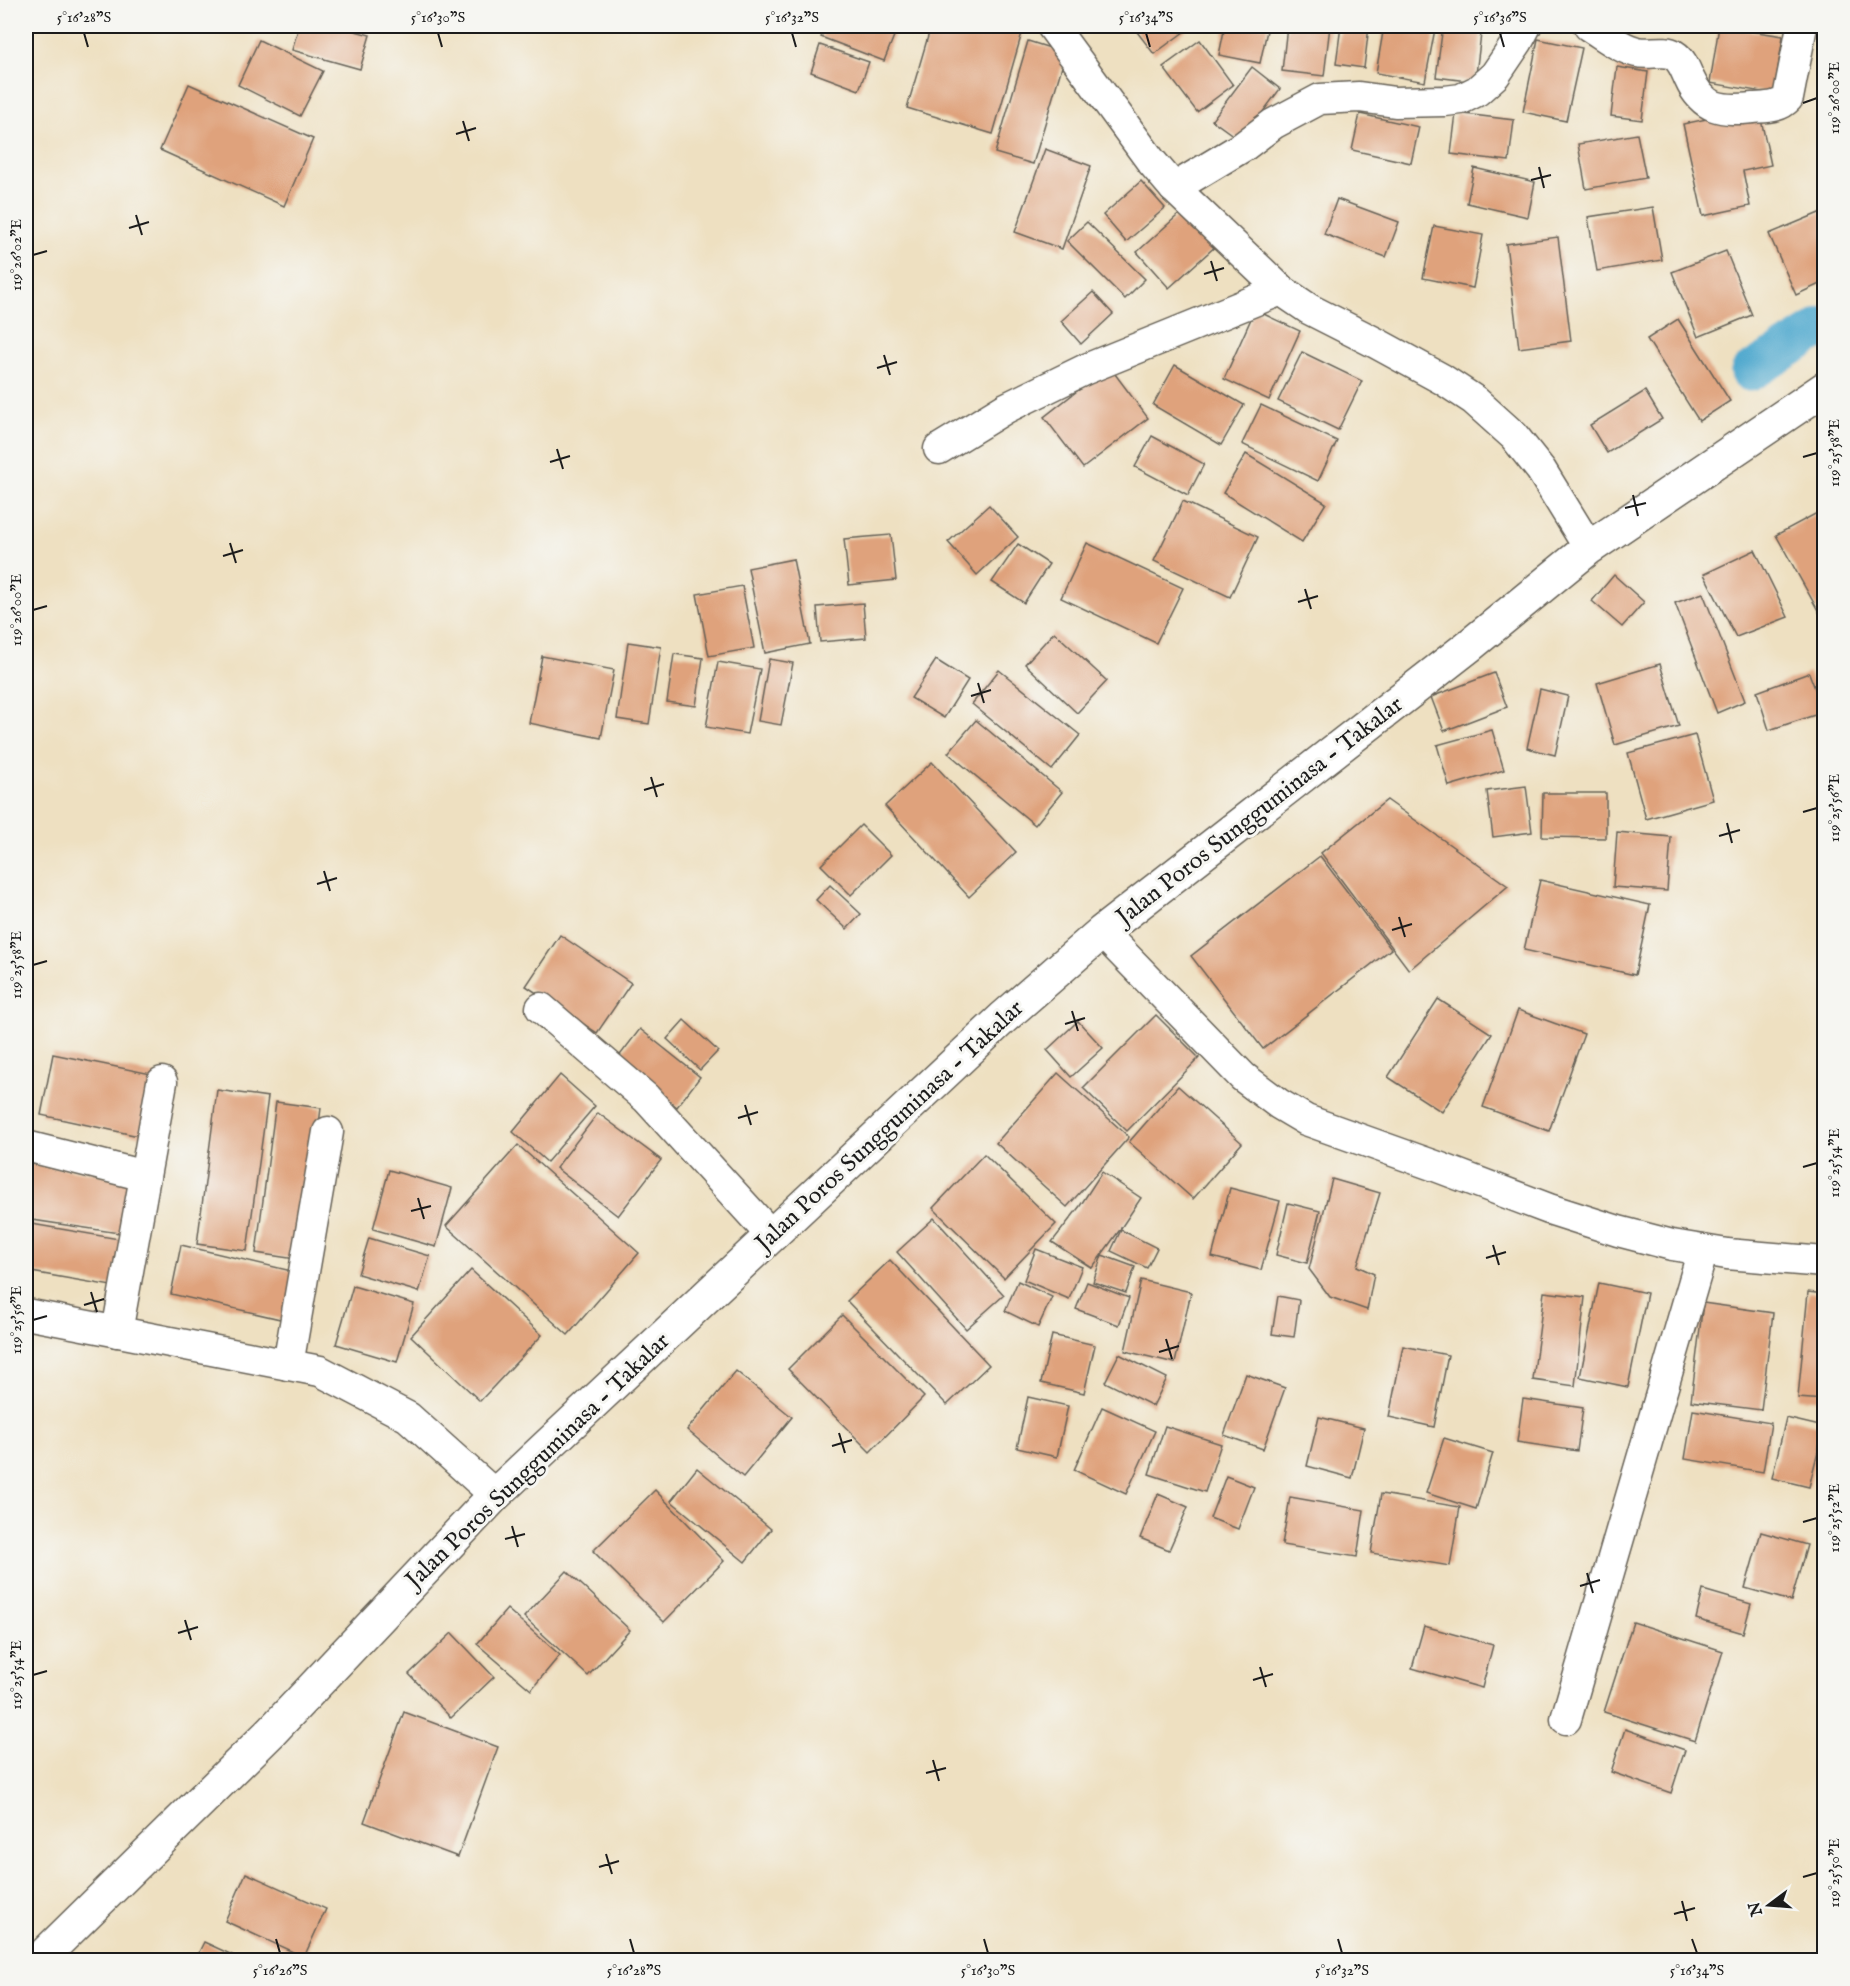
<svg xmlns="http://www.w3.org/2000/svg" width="1850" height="1986" font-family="'IM FELL English',serif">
<rect width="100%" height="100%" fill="#f6f6f2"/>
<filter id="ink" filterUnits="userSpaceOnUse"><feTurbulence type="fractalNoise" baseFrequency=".0167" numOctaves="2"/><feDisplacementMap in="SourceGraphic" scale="12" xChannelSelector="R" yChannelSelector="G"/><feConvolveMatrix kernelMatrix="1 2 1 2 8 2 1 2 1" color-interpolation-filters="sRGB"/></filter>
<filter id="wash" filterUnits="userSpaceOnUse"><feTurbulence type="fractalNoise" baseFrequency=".008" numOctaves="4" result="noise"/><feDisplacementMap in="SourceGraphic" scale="24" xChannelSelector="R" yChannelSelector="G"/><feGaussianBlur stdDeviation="1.35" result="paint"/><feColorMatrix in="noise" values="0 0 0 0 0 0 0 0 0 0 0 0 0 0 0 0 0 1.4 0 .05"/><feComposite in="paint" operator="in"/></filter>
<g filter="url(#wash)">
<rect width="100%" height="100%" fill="#eee0c1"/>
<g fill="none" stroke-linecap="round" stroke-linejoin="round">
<path stroke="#53aacf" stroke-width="39" d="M 1750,372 L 1824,326"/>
</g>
<g id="blocks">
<g fill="#dfa27c">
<path d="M 299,26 L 337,26 L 370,35 L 360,69 L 292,50 Z"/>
<path d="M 826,26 L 898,26 L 884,61 L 821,37 Z"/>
<path d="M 931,26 L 1024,26 L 993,134 L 907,108 Z"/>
<path d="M 1137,26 L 1185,26 L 1188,29 L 1154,54 L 1134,28 Z"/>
<path d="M 1225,26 L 1268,26 L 1260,63 L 1219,55 Z"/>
<path d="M 1287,26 L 1330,26 L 1324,76 L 1282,71 Z"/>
<path d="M 1341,26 L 1369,26 L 1364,68 L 1336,64 Z"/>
<path d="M 1384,26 L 1417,26 L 1435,29 L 1425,82 L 1376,73 Z"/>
<path d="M 1443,26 L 1482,26 L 1475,82 L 1436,77 Z"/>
<path d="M 1719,26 L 1783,36 L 1774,94 L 1710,83 Z"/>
<path d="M 1538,39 L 1582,48 L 1566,121 L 1523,112 Z"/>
<path d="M 259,40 L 323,71 L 300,116 L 238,85 Z"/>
<path d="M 1200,40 L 1233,85 L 1197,112 L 1163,67 Z"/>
<path d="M 1028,41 L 1066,53 L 1033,164 L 995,153 Z"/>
<path d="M 820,45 L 869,62 L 859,90 L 811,72 Z"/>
<path d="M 1252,67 L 1280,89 L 1241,141 L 1212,120 Z"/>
<path d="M 1617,67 L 1648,72 L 1642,120 L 1611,116 Z"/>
<path d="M 189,84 L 313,139 L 284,206 L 160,150 Z"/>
<path d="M 1456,113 L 1514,120 L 1509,161 L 1451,154 Z"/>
<path d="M 1360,114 L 1419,127 L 1411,163 L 1352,150 Z"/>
<path d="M 1730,114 L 1760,115 L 1771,165 L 1743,171 L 1750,206 L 1703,216 L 1683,124 Z"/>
<path d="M 1637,134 L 1646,178 L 1586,189 L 1578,144 Z"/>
<path d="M 1045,149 L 1091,166 L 1062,249 L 1015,232 Z"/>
<path d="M 1474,168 L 1535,182 L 1528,217 L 1467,203 Z"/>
<path d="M 1141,181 L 1165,208 L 1126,242 L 1103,215 Z"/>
<path d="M 1337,199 L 1399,222 L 1386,257 L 1324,234 Z"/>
<path d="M 1653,207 L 1662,260 L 1597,271 L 1588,217 Z"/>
<path d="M 1186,208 L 1218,244 L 1169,288 L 1137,252 Z"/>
<path d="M 1824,211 L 1824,282 L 1796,295 L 1769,234 Z"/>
<path d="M 1087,222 L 1145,279 L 1125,299 L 1067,241 Z"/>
<path d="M 1434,226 L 1483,235 L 1473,288 L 1423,278 Z"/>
<path d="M 1558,237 L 1571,341 L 1519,348 L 1506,244 Z"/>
<path d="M 1726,251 L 1752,315 L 1698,337 L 1672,272 Z"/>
<path d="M 1093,292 L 1113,314 L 1081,344 L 1061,321 Z"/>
<path d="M 1255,310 L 1300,331 L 1269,400 L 1224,379 Z"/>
<path d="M 1678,319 L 1730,401 L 1699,421 L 1647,339 Z"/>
<path d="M 1302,352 L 1362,381 L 1338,430 L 1278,401 Z"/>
<path d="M 1175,365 L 1244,405 L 1221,445 L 1153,405 Z"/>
<path d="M 1109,366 L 1148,418 L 1083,468 L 1044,417 Z"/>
<path d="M 1645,391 L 1662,419 L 1607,453 L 1590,425 Z"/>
<path d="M 1261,405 L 1337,441 L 1318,481 L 1242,444 Z"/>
<path d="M 1152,436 L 1204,464 L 1188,495 L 1135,467 Z"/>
<path d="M 1246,454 L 1326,503 L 1302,542 L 1223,493 Z"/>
<path d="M 1183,501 L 1258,537 L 1230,597 L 1154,561 Z"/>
<path d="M 989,505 L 1018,537 L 977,575 L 948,542 Z"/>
<path d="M 1817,513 L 1824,526 L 1824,621 L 1776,535 Z"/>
<path d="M 891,535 L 896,580 L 849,585 L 844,539 Z"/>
<path d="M 1087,543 L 1183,588 L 1156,643 L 1061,598 Z"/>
<path d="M 1018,544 L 1049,564 L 1024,603 L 992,582 Z"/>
<path d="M 1755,550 L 1788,617 L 1736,637 L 1704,574 Z"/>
<path d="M 793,559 L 810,644 L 765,653 L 748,568 Z"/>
<path d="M 1614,575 L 1644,602 L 1622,627 L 1592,601 Z"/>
<path d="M 742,586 L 754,648 L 709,656 L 697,594 Z"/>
<path d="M 1703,593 L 1745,701 L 1717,713 L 1675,603 Z"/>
<path d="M 863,603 L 866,638 L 820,642 L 817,607 Z"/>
<path d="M 1054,632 L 1107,681 L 1077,713 L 1025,664 Z"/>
<path d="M 628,642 L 661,647 L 649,724 L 617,719 Z"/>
<path d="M 674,654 L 703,658 L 696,706 L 667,702 Z"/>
<path d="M 542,656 L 614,670 L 601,738 L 529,723 Z"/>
<path d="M 769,659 L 793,663 L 781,725 L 758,721 Z"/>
<path d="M 936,660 L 968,680 L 944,718 L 911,698 Z"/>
<path d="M 718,662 L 760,669 L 747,734 L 706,727 Z"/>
<path d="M 1660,664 L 1679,726 L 1615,745 L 1597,683 Z"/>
<path d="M 999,670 L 1080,735 L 1052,770 L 972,704 Z"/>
<path d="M 1494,673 L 1507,707 L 1444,731 L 1431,697 Z"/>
<path d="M 1809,673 L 1824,712 L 1769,730 L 1757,692 Z"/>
<path d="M 1540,689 L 1568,696 L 1555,755 L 1527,748 Z"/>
<path d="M 976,720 L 1062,792 L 1035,825 L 948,753 Z"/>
<path d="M 1492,730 L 1504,770 L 1449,786 L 1437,745 Z"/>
<path d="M 1695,735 L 1713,800 L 1646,819 L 1628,753 Z"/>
<path d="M 932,762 L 1016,852 L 969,897 L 885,806 Z"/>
<path d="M 1526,786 L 1532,832 L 1493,837 L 1487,791 Z"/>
<path d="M 1543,793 L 1606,793 L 1606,838 L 1542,837 Z"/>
<path d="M 1387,800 L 1508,886 L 1409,970 L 1321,853 Z"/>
<path d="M 861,825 L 891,855 L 851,895 L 821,865 Z"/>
<path d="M 1617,832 L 1671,837 L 1667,891 L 1613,887 Z"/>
<path d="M 1320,856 L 1391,949 L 1263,1049 L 1191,956 Z"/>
<path d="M 1540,880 L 1650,905 L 1635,975 L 1524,950 Z"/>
<path d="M 830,885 L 861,914 L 847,929 L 816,900 Z"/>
<path d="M 560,935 L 631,983 L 597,1033 L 526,986 Z"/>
<path d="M 1438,999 L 1492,1034 L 1442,1112 L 1388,1077 Z"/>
<path d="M 1518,1010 L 1584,1034 L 1549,1131 L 1483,1107 Z"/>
<path d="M 1156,1015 L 1199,1058 L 1127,1131 L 1083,1088 Z"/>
<path d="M 684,1020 L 718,1051 L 700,1070 L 667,1039 Z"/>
<path d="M 1078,1021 L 1103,1048 L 1071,1077 L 1047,1050 Z"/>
<path d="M 640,1029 L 700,1077 L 677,1107 L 617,1059 Z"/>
<path d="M 53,1054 L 161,1076 L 148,1138 L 41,1115 Z"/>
<path d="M 1058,1073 L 1129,1137 L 1067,1207 L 996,1143 Z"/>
<path d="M 560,1075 L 595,1106 L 547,1162 L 513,1132 Z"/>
<path d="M 1178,1086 L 1242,1143 L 1193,1199 L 1129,1142 Z"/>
<path d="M 217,1090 L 268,1097 L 247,1251 L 197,1244 Z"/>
<path d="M 276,1102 L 321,1108 L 302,1260 L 256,1253 Z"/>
<path d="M 598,1113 L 661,1160 L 618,1216 L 556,1168 Z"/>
<path d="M 518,1145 L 639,1253 L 568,1335 L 446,1226 Z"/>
<path d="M 984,1154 L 1056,1224 L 1004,1278 L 933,1208 Z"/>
<path d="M 26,1163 L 140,1180 L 132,1235 L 26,1219 Z"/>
<path d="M 389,1170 L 452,1188 L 436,1247 L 373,1229 Z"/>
<path d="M 1102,1172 L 1141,1198 L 1119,1231 L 1092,1268 L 1052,1242 L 1080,1206 Z"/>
<path d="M 1332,1179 L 1380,1193 L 1357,1266 L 1374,1274 L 1367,1310 L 1330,1297 L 1309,1269 Z"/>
<path d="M 1230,1188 L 1280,1201 L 1261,1270 L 1212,1257 Z"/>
<path d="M 1288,1203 L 1320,1211 L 1307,1263 L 1276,1255 Z"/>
<path d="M 934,1218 L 1004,1295 L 966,1329 L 897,1252 Z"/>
<path d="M 26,1223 L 125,1240 L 117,1287 L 26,1271 Z"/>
<path d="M 1121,1230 L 1157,1248 L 1147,1268 L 1111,1251 Z"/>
<path d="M 369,1238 L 430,1256 L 419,1292 L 358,1274 Z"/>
<path d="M 181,1245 L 300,1273 L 289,1321 L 171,1294 Z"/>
<path d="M 1036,1249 L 1082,1267 L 1069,1299 L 1024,1280 Z"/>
<path d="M 1102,1255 L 1135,1267 L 1126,1293 L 1093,1282 Z"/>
<path d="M 890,1260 L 989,1365 L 947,1405 L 847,1301 Z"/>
<path d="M 471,1270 L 542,1335 L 480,1401 L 411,1336 Z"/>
<path d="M 1141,1280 L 1191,1292 L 1175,1363 L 1125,1351 Z"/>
<path d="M 1018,1281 L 1052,1297 L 1038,1327 L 1005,1311 Z"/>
<path d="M 1087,1282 L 1129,1298 L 1119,1325 L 1076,1309 Z"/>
<path d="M 1599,1283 L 1647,1293 L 1628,1387 L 1580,1377 Z"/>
<path d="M 353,1286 L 414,1304 L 397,1362 L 336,1344 Z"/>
<path d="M 1544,1292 L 1585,1297 L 1575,1386 L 1533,1380 Z"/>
<path d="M 1808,1292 L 1824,1294 L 1824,1400 L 1798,1398 Z"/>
<path d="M 1278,1296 L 1299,1300 L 1294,1337 L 1272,1334 Z"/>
<path d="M 1703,1303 L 1773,1313 L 1761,1410 L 1691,1401 Z"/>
<path d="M 842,1315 L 924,1397 L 870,1452 L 788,1369 Z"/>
<path d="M 1052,1335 L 1095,1345 L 1084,1393 L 1041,1383 Z"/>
<path d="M 1403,1346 L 1448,1355 L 1434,1427 L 1389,1417 Z"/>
<path d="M 1119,1354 L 1167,1378 L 1153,1406 L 1105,1382 Z"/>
<path d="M 736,1371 L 792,1417 L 743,1477 L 687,1430 Z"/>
<path d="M 1246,1374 L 1285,1388 L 1263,1449 L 1224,1435 Z"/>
<path d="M 1028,1397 L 1068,1406 L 1057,1457 L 1017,1448 Z"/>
<path d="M 1523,1399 L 1583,1408 L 1577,1451 L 1517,1442 Z"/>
<path d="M 1102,1407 L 1155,1431 L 1126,1494 L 1074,1470 Z"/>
<path d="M 1693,1410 L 1771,1423 L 1763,1472 L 1685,1459 Z"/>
<path d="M 1319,1417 L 1364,1428 L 1352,1478 L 1307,1466 Z"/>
<path d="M 1786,1418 L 1824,1427 L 1809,1487 L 1772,1478 Z"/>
<path d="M 1165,1426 L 1221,1444 L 1205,1492 L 1149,1474 Z"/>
<path d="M 1444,1438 L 1493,1453 L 1476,1509 L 1426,1493 Z"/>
<path d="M 697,1468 L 771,1529 L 745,1562 L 671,1501 Z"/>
<path d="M 1226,1476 L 1254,1487 L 1238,1529 L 1210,1518 Z"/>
<path d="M 655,1490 L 724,1561 L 664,1622 L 593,1551 Z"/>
<path d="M 1158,1494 L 1188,1507 L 1169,1550 L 1140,1538 Z"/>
<path d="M 1381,1494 L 1460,1507 L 1450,1566 L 1371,1553 Z"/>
<path d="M 1290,1497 L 1364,1510 L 1357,1557 L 1282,1545 Z"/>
<path d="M 1761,1532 L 1807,1545 L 1791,1601 L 1745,1588 Z"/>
<path d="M 567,1571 L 630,1630 L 588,1676 L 524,1617 Z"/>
<path d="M 1703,1590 L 1751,1604 L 1743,1633 L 1696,1619 Z"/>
<path d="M 507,1609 L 560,1655 L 531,1690 L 477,1644 Z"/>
<path d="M 1633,1622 L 1723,1651 L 1695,1741 L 1604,1712 Z"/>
<path d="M 1424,1626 L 1493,1645 L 1482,1688 L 1412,1668 Z"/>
<path d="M 452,1633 L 494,1677 L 451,1718 L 409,1674 Z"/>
<path d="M 404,1712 L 498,1747 L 458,1857 L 364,1822 Z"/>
<path d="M 1625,1729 L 1685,1750 L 1671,1793 L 1611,1772 Z"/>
<path d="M 246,1873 L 326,1909 L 304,1957 L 225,1921 Z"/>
<path d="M 204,1942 L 243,1960 L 195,1960 Z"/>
</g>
</g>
</g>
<g filter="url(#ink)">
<use href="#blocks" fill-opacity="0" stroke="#666156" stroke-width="1.5"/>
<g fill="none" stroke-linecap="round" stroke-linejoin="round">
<defs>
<g id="street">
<path d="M 1052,26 L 1151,161 L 1174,188 L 1281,290 L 1309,309 L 1376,343 L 1442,379 L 1474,400 L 1514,436 L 1541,470 L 1589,548"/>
<path d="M 1589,26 C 1604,35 1619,48 1637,52 C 1649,55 1664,49 1674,55 C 1682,60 1685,69 1689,78 C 1703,110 1722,111 1753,108 C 1766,107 1779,108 1788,98 L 1802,26"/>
<path d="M 1174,188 L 1244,146 L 1273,124 L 1320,99 L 1359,97 L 1395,102 L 1445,101 L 1461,99 L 1477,91 L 1495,75 L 1518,41 L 1526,26"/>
<path d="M 939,449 L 1006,408 L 1086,369 L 1281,290"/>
<path d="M 1102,932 L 1243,1077 L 1279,1104 L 1306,1120 L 1438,1167 L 1549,1209 L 1618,1231 L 1672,1245 L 1727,1254 L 1824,1262"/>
<path d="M 541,1008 L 646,1098 L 771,1235"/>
<path d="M 26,1146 L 145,1176"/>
<path d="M 26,1314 L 320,1371 L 408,1417 L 495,1495"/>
<path d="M 117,1332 L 162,1082"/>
<path d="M 288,1365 L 328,1132"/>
<path d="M 1566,1719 L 1703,1250"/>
</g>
<path id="highway" d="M 39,1960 L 272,1731 L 495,1495 L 1003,1018 L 1102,932 L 1469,646 L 1589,548 L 1824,389"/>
</defs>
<use href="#street" stroke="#666156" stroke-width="33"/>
<use href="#highway" stroke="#666156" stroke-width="36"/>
<use href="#street" stroke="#fff" stroke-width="30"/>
<use href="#highway" stroke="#fff" stroke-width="33"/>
</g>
</g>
<path fill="none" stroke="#1c1c1c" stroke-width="2" d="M 84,33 L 88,47M 438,33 L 442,47M 792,33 L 796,47M 1146,33 L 1150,47M 1500,33 L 1504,47M 1803,103 L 1817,98M 463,121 L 469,141M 456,134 L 476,128M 1539,167 L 1544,188M 1531,180 L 1551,175M 136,215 L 142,235M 129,228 L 149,222M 33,255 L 47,251M 1211,261 L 1217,281M 1204,274 L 1224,268M 884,355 L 890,375M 877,368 L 897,362M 557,449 L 563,469M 1803,457 L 1817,453M 550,462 L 570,456M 1633,495 L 1638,516M 1625,508 L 1646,503M 230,543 L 236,563M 223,556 L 243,550M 1305,589 L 1311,609M 1298,602 L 1318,596M 33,610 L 47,606M 978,683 L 984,703M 971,696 L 991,690M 651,777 L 657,797M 644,790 L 664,784M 1803,812 L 1817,808M 1727,823 L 1732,843M 1719,836 L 1740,830M 324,871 L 330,891M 317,884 L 337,878M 1399,917 L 1405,937M 1392,930 L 1412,924M 33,965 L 47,961M 1072,1011 L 1078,1031M 1065,1024 L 1085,1018M 745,1105 L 751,1125M 738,1118 L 758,1112M 1803,1167 L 1817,1163M 418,1198 L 424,1219M 411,1211 L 431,1206M 1493,1245 L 1499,1265M 1486,1258 L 1506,1252M 91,1292 L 97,1312M 84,1305 L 104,1299M 33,1320 L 47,1316M 1166,1339 L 1172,1359M 1159,1352 L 1179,1346M 839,1433 L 845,1453M 832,1446 L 852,1440M 1803,1522 L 1817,1518M 512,1526 L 518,1547M 505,1539 L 525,1534M 1587,1573 L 1593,1593M 1580,1586 L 1600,1580M 185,1620 L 191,1640M 178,1633 L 198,1627M 1260,1667 L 1266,1687M 33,1675 L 47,1671M 1253,1680 L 1273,1674M 933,1760 L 939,1781M 926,1773 L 946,1768M 606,1854 L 612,1874M 599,1867 L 619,1861M 1803,1877 L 1817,1873M 1682,1901 L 1687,1921M 1674,1914 L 1695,1908M 276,1939 L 280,1953M 630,1939 L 634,1953M 984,1939 L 988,1953M 1338,1939 L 1342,1953M 1692,1939 L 1697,1953"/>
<g text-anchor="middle" stroke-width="6" stroke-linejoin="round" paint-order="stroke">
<g font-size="24" fill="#1c1c1c" stroke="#f6f6f2">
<text transform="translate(1259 810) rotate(-38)" y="8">Jalan Poros Sungguminasa - Takalar</text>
<text transform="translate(889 1125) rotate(-43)" y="8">Jalan Poros Sungguminasa - Takalar</text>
<text transform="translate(537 1460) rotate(-44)" y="8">Jalan Poros Sungguminasa - Takalar</text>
</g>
</g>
<rect width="1850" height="1986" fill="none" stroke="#f6f6f2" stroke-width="66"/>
<g transform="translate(1769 1905) rotate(254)" stroke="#f6f6f2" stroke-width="4.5" paint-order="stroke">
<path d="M0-4.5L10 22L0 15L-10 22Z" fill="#1c1c1c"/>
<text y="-9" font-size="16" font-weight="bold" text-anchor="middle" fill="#1c1c1c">N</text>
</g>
<rect x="33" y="33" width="1784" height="1920" fill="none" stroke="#1c1c1c" stroke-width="2"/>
<g font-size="15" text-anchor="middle" fill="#1c1c1c">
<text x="84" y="22">5°16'28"S</text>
<text x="438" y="22">5°16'30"S</text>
<text x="792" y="22">5°16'32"S</text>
<text x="1146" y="22">5°16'34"S</text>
<text x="1500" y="22">5°16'36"S</text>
<text transform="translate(1834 98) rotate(-90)" y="5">119°26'00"E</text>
<text transform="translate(16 255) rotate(-90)" y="5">119°26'02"E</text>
<text transform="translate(1834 453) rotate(-90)" y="5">119°25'58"E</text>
<text transform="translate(16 610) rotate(-90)" y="5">119°26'00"E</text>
<text transform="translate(1834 808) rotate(-90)" y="5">119°25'56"E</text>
<text transform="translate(16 965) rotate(-90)" y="5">119°25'58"E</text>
<text transform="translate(1834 1163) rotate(-90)" y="5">119°25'54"E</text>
<text transform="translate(16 1320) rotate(-90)" y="5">119°25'56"E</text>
<text transform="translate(1834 1518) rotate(-90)" y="5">119°25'52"E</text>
<text transform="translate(16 1675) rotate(-90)" y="5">119°25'54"E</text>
<text transform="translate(1834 1873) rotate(-90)" y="5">119°25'50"E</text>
<text x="280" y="1975">5°16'26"S</text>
<text x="634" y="1975">5°16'28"S</text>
<text x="988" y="1975">5°16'30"S</text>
<text x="1342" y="1975">5°16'32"S</text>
<text x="1697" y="1975">5°16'34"S</text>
</g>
</svg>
